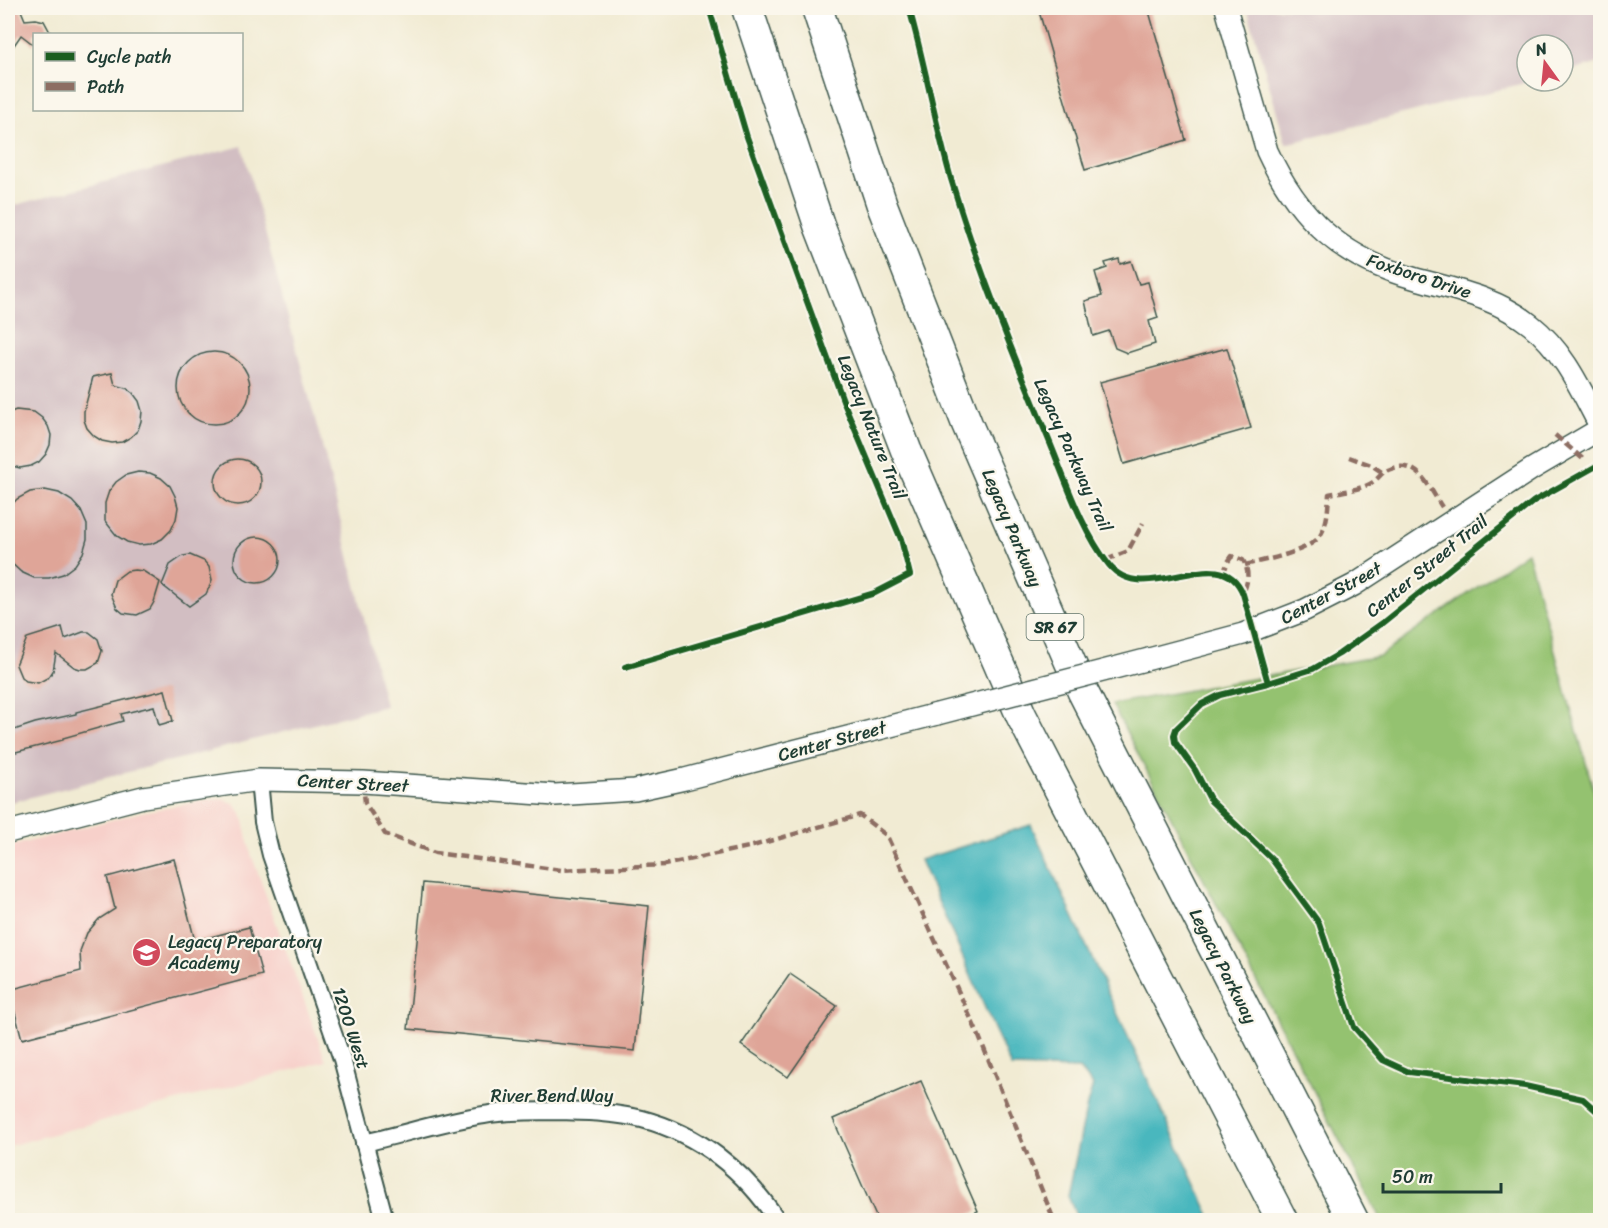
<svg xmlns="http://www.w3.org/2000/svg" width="1608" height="1228" font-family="Sriracha,sans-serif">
<rect width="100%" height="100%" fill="#fbf7ec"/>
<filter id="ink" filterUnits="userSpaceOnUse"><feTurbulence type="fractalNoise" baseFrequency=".0167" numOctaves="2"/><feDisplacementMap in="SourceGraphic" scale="12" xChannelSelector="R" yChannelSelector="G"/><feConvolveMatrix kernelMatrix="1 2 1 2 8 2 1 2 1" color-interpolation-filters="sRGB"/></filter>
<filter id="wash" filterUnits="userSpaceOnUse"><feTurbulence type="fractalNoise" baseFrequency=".008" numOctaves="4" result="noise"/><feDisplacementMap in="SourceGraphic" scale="24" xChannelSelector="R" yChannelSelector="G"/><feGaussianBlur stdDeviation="1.35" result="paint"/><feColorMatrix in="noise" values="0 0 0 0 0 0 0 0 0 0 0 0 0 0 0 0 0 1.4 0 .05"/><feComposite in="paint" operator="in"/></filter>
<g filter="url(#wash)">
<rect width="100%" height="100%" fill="#f1ebd3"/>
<path fill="#f7d0ca" d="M 213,799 L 222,799 L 234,803 L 243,816 L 250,851 L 326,1061 L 8,1146 L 8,847 L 142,812 Z"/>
<g fill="#d2bec2">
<path d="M 1247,8 L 1600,8 L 1600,63 L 1563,73 L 1563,45 L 1527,45 L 1527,81 L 1532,81 L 1286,144 Z"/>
<path d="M 242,146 L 326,460 L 385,706 L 8,803 L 8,207 Z"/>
</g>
<path fill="#94c270" stroke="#5a8052" stroke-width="1.5" d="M 1527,552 L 1600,813 L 1600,1220 L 1381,1220 L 1112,704 L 1380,656 Z"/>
<path fill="#48b7be" stroke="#347a79" stroke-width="1.5" d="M 1031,825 L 1212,1220 L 1078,1220 L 1068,1196 L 1087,1105 L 1093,1085 L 1079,1069 L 1011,1067 L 920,860 Z"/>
<g id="blocks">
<g fill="#dfa598">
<path d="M 8,8 L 20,8 L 25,20 L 36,19 L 44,21 L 51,34 L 34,34 L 34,45 L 21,35 L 8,54 Z"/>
<path d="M 1038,8 L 1148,8 L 1186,140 L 1085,170 Z"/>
<path d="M 1119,259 L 1120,264 L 1131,261 L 1139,284 L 1148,282 L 1158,318 L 1149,321 L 1155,344 L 1127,353 L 1115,348 L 1109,331 L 1093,336 L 1085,301 L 1102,296 L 1095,272 L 1107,268 L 1105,263 Z"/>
<path d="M 1227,348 L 1251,428 L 1124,464 L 1100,382 Z"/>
<circle cx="214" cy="388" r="36"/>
<path d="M 112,373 L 115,385 L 126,388 L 133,393 L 139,401 L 142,411 L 141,421 L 138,430 L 131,437 L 122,442 L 112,443 L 102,441 L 94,436 L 87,428 L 84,420 L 84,411 L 93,377 Z"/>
<path d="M 16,410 L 34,412 L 42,418 L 48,426 L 51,435 L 50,445 L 46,454 L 39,462 L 31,466 L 20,468 L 8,465 L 8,413 Z"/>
<circle cx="238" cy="482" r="23"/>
<path d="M 138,472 L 150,473 L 161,478 L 170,486 L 175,496 L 178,507 L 176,519 L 171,530 L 162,539 L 151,544 L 139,545 L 127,542 L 117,536 L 105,521 L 105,503 L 109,491 L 116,482 L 126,475 Z"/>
<path d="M 45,490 L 59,493 L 72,501 L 81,511 L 87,525 L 87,539 L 83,553 L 75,565 L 63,574 L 49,578 L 34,578 L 21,572 L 8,560 L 8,509 L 17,499 L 30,492 Z"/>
<circle cx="257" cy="560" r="23"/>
<path d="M 190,555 L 204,561 L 209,567 L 212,581 L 206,594 L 189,606 L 162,585 L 170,565 L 183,556 Z"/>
<path d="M 135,570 L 143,571 L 160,582 L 154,602 L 150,609 L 137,615 L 123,613 L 117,608 L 111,594 L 115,580 L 127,571 Z"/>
<path d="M 62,627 L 65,639 L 83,632 L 89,632 L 98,639 L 102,651 L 98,663 L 87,669 L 80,669 L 74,667 L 56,653 L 53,671 L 49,677 L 38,683 L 26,681 L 21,677 L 16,665 L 27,638 Z"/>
<path d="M 165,690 L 173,721 L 159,725 L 154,706 L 121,714 L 123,721 L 63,738 L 63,740 L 8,754 L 8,732 L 35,723 L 76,714 L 76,712 Z"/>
<path d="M 174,859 L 195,941 L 249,927 L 262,975 L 22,1039 L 9,990 L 81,971 L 80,951 L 87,933 L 99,919 L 115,909 L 107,877 Z"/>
<path d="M 423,883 L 649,906 L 635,1051 L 408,1029 Z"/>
<path d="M 790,974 L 837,1006 L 788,1077 L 741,1045 Z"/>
<path d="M 921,1081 L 978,1211 L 957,1221 L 878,1221 L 833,1119 Z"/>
</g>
</g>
</g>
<g filter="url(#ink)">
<use href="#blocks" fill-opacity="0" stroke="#3e574c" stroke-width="1.5"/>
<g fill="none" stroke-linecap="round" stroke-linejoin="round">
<defs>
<g id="minor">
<path d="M 259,780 L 263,822 L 271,855 L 342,1059 L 385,1220"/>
<path d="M 364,1143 C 404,1134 443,1121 484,1115 C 508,1111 532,1111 556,1111 C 585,1112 614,1112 642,1119 C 699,1134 745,1171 777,1220"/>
</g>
<g id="tertiary">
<path d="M 1226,8 L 1267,151 C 1298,218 1341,258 1413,278 C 1455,290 1496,297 1531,325 C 1564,351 1581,390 1600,426"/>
<path d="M 1149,659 L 1243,634 L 1305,610 L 1354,585 L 1532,469 L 1600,429"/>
<path d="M 8,832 L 143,797 L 259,780 L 363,782 L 555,795 L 635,790 L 685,779 L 937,714"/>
</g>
<g id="motorway">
<path d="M 747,8 L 819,225 L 906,450 L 1021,715 L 1282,1220"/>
<path d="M 817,8 L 882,205 L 967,424 L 1083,692 L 1353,1220"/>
</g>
</defs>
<use href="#minor" stroke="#3e574c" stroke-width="20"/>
<use href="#tertiary" stroke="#3e574c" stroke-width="24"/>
<use href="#motorway" stroke="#3e574c" stroke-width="33"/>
<use href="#minor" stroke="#fff" stroke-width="16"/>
<use href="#tertiary" stroke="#fff" stroke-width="21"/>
<use href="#motorway" stroke="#fff" stroke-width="30"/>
<defs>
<path id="tertiary-bridge" d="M 937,714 L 1149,659"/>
</defs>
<use href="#tertiary-bridge" stroke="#3e574c" stroke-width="24" stroke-linecap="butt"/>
<use href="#tertiary-bridge" stroke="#fff" stroke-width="21"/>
<g stroke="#8d6e63" stroke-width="4.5" stroke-dasharray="9 4.5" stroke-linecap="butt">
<path d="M 1555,435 L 1583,459"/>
<path d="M 1349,457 L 1371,465 L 1383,473"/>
<path d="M 1106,560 L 1128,551 L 1143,523"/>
<path d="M 1245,565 C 1265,560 1308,552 1320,536 C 1328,523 1328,508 1329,494 C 1343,491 1361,490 1373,482 C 1379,478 1382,472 1388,470 C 1418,457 1428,486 1442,507"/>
<path d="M 1223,574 L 1228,562 L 1232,556 L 1243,560 C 1250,573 1248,581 1243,594"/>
<path d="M 363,782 L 365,803 L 385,834 L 435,853 L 561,870 L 664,865 L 753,846 L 860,815 L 887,836 L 978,1034 L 1054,1220"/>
</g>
<defs>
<g id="cycleway">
<path d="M 909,8 C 925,64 935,123 951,179 C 978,268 1013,354 1048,438 C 1066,481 1081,529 1109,565 C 1145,610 1221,537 1243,594 L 1268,683 L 1220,695 L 1202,704 L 1176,729 L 1174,735 L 1175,742 L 1195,770 L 1211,801 L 1271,858 L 1319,923 L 1354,1027 L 1383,1060 L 1409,1072 L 1525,1086 L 1583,1099 L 1600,1114"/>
<path d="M 625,667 L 875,593 L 910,575 L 901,539 L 844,403 L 747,137 L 709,8"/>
<path d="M 1268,683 L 1313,669 L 1339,654 L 1381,624 L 1534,501 L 1600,464"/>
</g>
</defs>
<use href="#cycleway" stroke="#fbf7ec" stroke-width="10"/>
<use href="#cycleway" stroke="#1b5e20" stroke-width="6"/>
</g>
</g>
<defs>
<symbol id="school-disc" viewBox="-11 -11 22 22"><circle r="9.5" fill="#d1495b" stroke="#fbf7ec"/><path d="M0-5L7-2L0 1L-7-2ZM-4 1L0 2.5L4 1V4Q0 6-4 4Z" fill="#fff"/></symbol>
</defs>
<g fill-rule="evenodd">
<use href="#school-disc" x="130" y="936" width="33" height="33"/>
</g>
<g text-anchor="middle" stroke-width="4.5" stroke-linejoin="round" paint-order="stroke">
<rect fill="#fbf7ec" stroke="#61756b" stroke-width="1.5" x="1026.5" y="614" width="57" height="26" rx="4.5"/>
<g font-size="16" font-weight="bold" fill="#1f3d34">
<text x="1055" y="633">SR 67</text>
</g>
<g font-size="18" fill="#1f3d34" stroke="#fbf7ec">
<text transform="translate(1419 276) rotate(18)" y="6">Foxboro Drive</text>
<text transform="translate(872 427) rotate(68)" y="6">Legacy Nature Trail</text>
<text transform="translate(1073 455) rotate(66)" y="6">Legacy Parkway Trail</text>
<text transform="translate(1012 528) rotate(67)" y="6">Legacy Parkway</text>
<text transform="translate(1427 566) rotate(-39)" y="6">Center Street Trail</text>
<text transform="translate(1331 593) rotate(-28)" y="6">Center Street</text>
<text transform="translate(832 741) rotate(-15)" y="6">Center Street</text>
<text transform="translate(353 783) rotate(3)" y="6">Center Street</text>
<text transform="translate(1223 966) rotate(63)" y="6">Legacy Parkway</text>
<text transform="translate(351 1028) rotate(72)" y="6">1200 West</text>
<text x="552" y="1102">River Bend Way</text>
</g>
<g font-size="18" fill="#1f3d34" stroke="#fbf7ec" text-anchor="start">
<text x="168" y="948">Legacy Preparatory<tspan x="168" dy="21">Academy</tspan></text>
</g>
</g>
<rect width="1608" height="1228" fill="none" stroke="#fbf7ec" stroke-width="30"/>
<rect x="33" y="33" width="210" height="78" fill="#fbf7ec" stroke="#a3ada2" stroke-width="1.5"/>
<rect x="45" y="52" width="30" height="9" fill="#1b5e20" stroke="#a3ada2" stroke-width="1.5"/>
<text x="87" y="63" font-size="18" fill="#1f3d34">Cycle path</text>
<rect x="45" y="82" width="30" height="9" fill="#8d6e63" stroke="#a3ada2" stroke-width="1.5"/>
<text x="87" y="93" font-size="18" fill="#1f3d34">Path</text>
<g transform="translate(1545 63) rotate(345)"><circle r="28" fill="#fbf7ec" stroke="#a3ada2" stroke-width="1.5"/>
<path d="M0-4.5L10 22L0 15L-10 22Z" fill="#d1495b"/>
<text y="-9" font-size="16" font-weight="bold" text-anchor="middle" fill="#1f3d34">N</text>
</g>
<path d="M1383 1183v9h118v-9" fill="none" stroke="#1f3d34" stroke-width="3"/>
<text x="1392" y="1183" font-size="18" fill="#1f3d34" stroke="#fbf7ec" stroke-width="4.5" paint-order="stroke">50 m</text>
</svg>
